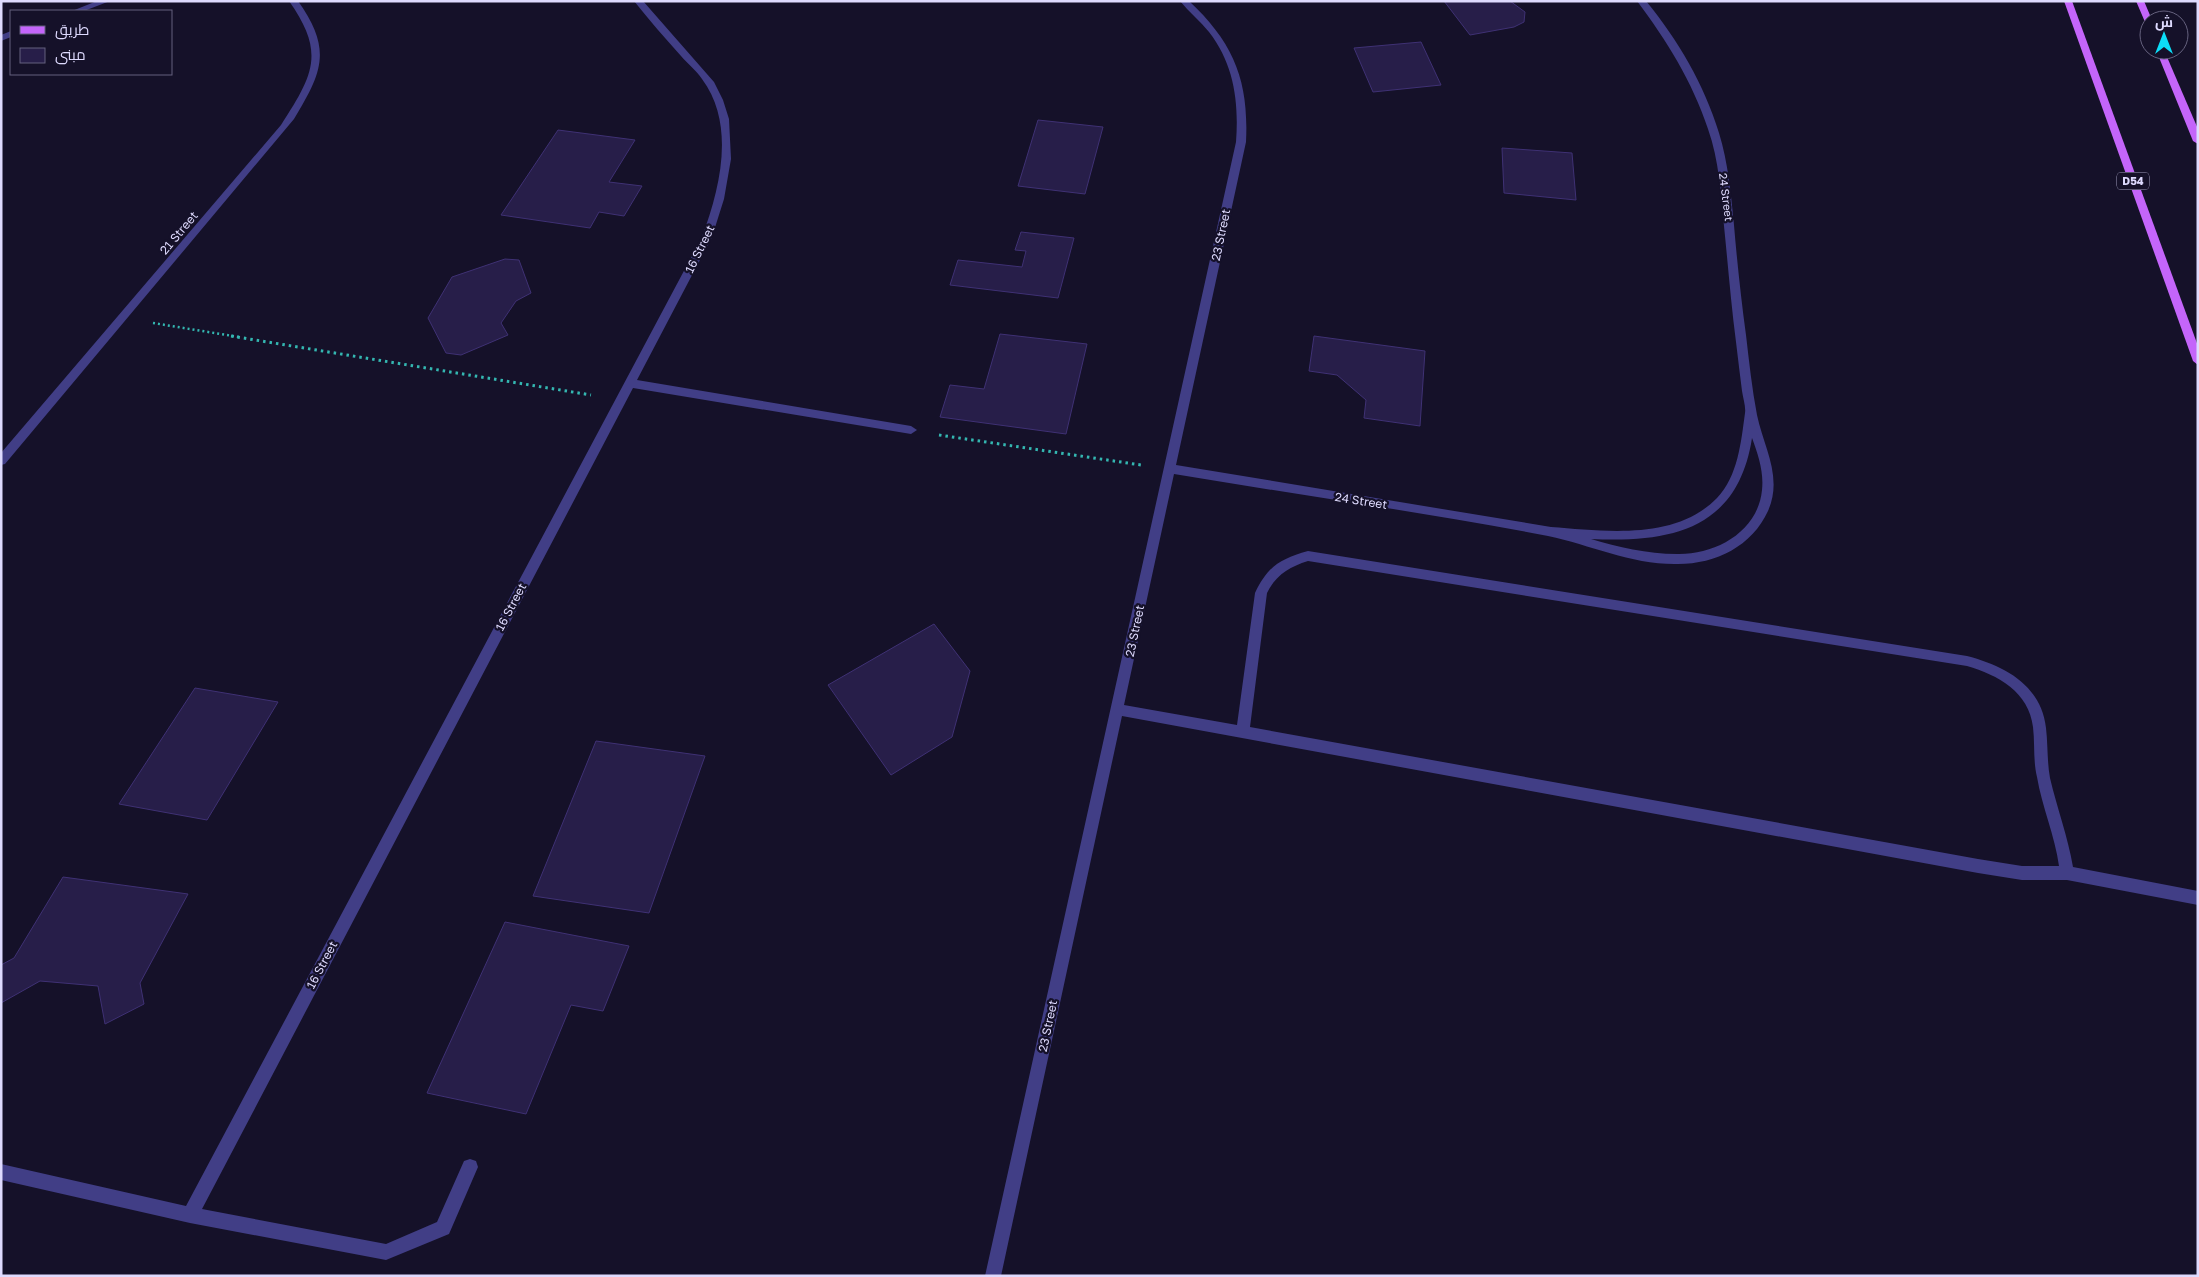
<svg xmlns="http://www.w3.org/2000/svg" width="2199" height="1277" font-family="'Golos Text',Cairo,sans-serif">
<rect width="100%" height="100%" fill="#151129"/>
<g fill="#271e49" stroke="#3f3174">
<path d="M 1444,1 L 1510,1 L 1525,12 L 1524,22 L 1514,27 L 1470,35 Z"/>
<path d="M 1421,42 L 1441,85 L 1373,92 L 1354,48 Z"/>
<path d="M 1038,120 L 1103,127 L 1085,194 L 1018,186 Z"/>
<path d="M 558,130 L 635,140 L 609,182 L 642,186 L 624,216 L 599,212 L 590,228 L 501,215 Z"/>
<path d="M 1502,148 L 1572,153 L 1576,200 L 1504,193 Z"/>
<path d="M 1021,232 L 1074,238 L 1058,298 L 950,285 L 958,260 L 1022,267 L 1026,251 L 1015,250 Z"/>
<path d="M 505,259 L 519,260 L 531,293 L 516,301 L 501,323 L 508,335 L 461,355 L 446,353 L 428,318 L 452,277 Z"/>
<path d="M 1000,334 L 1087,344 L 1066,434 L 940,417 L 950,385 L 984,389 Z"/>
<path d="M 1314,336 L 1425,351 L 1420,426 L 1364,418 L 1366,400 L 1337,375 L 1309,371 Z"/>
<path d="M 934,624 L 970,671 L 952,737 L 891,775 L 828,685 Z"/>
<path d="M 195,688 L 278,702 L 207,820 L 119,804 Z"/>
<path d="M 596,741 L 705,756 L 649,913 L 533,896 Z"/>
<path d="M 63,877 L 188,894 L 140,983 L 144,1004 L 105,1024 L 98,986 L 40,981 L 1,1003 L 1,965 L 14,958 Z"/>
<path d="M 505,922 L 629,946 L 603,1011 L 571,1005 L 526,1114 L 427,1093 Z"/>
</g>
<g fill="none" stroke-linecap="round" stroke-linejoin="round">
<path stroke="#34b7b1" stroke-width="2.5" stroke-dasharray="2 3" stroke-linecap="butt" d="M 153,323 L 239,337"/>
<g stroke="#34b7b1" stroke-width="3" stroke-dasharray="2.5 4" stroke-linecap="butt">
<path d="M 231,336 L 591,395"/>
<path d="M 939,435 L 1141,465"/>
</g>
<g fill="#413e86" fill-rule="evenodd">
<path d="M 97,1 L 110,1 L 84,11 L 72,11 Z"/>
<path d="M 289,1 L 298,1 C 332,49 323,71 294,119 L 5,464 L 1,465 L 1,453 L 281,125 C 313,75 326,53 289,1 Z"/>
<path d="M 634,1 L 643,1 L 714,82 L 723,100 L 729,119 L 731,159 L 724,199 L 712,237 L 637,380 L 911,426 L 917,430 L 911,434 L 633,388 L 202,1209 L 386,1244 L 437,1222 L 464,1161 L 470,1159 L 476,1161 L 478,1167 L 449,1234 L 386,1260 L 190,1223 L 1,1180 L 1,1164 L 186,1206 L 702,237 C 720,188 736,125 702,79 C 696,70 688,64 681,56 C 665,38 649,20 634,1 Z"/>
<path d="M 1180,1 L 1189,1 C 1234,43 1249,81 1246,142 L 1176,465 L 1551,527 C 1605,531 1675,541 1717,498 C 1738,476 1741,442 1745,413 C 1746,407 1743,398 1742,391 C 1740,375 1738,359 1736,342 C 1731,304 1728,265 1724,226 C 1721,194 1719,160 1708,129 C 1692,81 1667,41 1637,1 L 1646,1 C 1678,40 1704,84 1719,133 C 1728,162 1731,194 1734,225 C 1737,261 1741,298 1746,335 C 1749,361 1752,389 1757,415 C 1764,448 1783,477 1768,511 C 1752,546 1716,564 1678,564 C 1632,565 1591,545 1548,536 C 1424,512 1298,495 1174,474 L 1124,705 L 1237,725 L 1255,593 C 1268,566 1280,559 1308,551 L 1967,656 C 2005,666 2041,685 2046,728 C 2048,745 2047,762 2050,778 C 2057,808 2068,837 2073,867 L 2198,891 L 2198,905 L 2067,880 L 2022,880 L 1978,873 L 1122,716 L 1001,1276 L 985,1276 L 1236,142 C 1239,102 1234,64 1209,32 C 1200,21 1189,12 1180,1 ZM 1752,438 C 1758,454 1764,472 1762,490 C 1758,532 1715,555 1677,554 C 1647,554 1618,547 1591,539 C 1672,543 1738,529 1752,438 ZM 1308,561 L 1967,666 C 1998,675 2029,692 2033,727 C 2035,744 2033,761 2037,777 C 2042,807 2055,836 2059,866 L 2022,866 L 1978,859 L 1250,727 L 1267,593 C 1276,575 1289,567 1308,561 Z"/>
<path d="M 11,31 L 11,37 L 1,41 L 1,35 Z"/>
</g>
<g fill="#c465fa" fill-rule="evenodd">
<path d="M 2064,1 L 2072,1 L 2198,346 L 2198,365 L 2193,361 Z"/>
<path d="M 2136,1 L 2144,1 L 2152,20 L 2149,20 L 2149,25 L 2145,22 Z"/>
<path d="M 2156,50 L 2164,50 L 2198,129 L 2198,144 L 2193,141 Z"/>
</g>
</g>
<g text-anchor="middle" stroke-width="4.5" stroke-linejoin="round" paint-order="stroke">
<rect fill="#151129" stroke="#a29ebe" stroke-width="1" x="2117" y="172.5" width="32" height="17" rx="4"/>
<g font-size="11" font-weight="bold" fill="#dedafe">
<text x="2133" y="185">D54</text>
</g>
<g font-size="11" fill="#dedafe" stroke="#151129">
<text transform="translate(1726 197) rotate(83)" y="4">24 Street</text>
</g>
<g font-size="12" fill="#dedafe" stroke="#151129">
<text transform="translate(179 233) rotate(-50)" y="4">21 Street</text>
<text transform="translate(1221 235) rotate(-78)" y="4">23 Street</text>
<text transform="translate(700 249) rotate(-64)" y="4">16 Street</text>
<text transform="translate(1361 501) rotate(9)" y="4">24 Street</text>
<text transform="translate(511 607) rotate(-62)" y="4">16 Street</text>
<text transform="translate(1135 631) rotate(-78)" y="4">23 Street</text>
<text transform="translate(322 965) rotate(-62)" y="4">16 Street</text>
<text transform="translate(1048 1026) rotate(-78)" y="4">23 Street</text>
</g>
</g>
<rect width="2199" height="1277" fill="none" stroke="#dedafe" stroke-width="5"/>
<rect x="10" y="10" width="162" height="65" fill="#151129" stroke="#65617e"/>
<rect x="20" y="26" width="25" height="8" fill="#c465fa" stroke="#65617e"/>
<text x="55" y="35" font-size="15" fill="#dedafe">طريق</text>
<rect x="20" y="48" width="25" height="15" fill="#271e49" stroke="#65617e"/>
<text x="55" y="60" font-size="15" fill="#dedafe">مبنى</text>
<g transform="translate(2164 35)"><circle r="24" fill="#151129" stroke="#65617e"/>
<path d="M0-4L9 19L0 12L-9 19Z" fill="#0cddf7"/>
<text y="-8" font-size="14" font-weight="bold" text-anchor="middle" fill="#dedafe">ش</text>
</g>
</svg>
